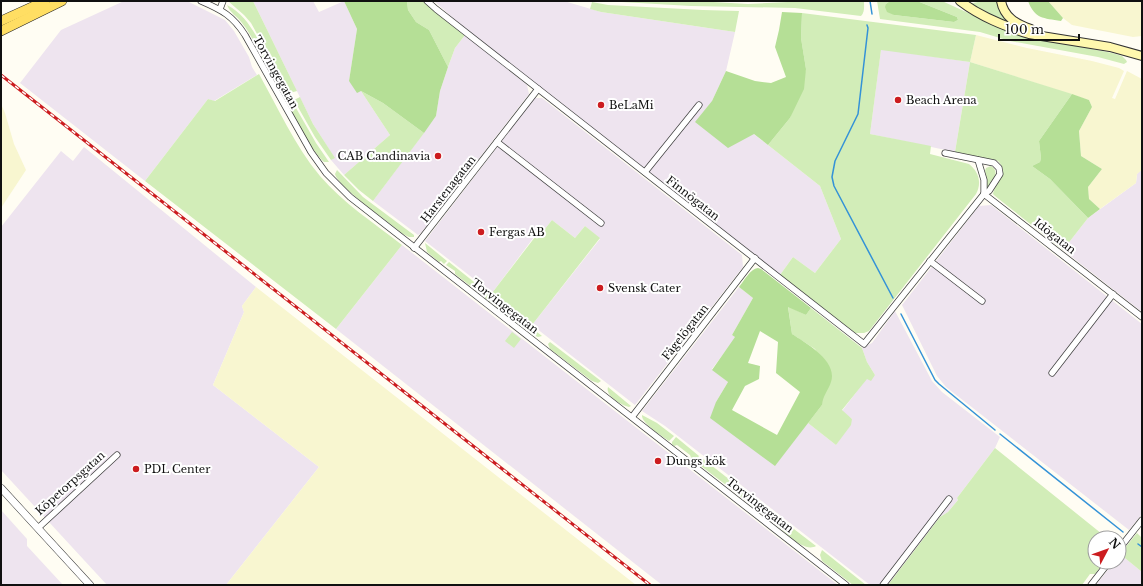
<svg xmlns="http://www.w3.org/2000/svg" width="1143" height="586" font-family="'Libre Baskerville',serif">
<rect width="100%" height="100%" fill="#fffdf3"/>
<g fill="#eee4ef">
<path d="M 124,1 L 187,1 L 225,20 L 234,31 L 249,57 L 252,67 L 257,75 L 214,101 L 208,99 L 145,181 L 20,83 L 61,30 Z"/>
<path d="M 253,1 L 313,1 L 319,12 L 344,1 L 357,29 L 349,81 L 361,91 L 390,135 L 344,175 L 331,160 L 334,157 L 313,124 Z"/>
<path d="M 434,1 L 564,1 L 601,12 L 735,32 L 726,71 L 712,101 L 820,186 L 841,239 L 815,273 L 793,257 L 780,275 L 462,26 Z"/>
<path d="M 465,35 L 527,85 L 529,94 L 421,233 L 418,235 L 373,201 L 436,116 L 440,91 L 448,67 L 455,48 Z"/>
<path d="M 881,49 L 970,62 L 955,152 L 870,134 Z"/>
<path d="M 535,98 L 542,98 L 742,255 L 743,267 L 635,405 L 532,325 L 600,239 L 585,226 L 575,238 L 552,220 L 537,239 L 534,237 L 492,293 L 425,241 Z"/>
<path d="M 84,147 L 256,287 L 242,306 L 244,312 L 213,385 L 319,467 L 226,585 L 107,585 L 1,470 L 1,227 L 61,151 L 73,161 Z"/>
<path d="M 1140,170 L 1142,170 L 1142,312 L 1063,250 L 1088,218 L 1136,183 L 1137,174 Z"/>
<path d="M 991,205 L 1142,324 L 1142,514 L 1129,530 L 946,387 L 937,376 L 902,305 L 979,206 Z"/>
<path d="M 402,245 L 838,585 L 662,585 L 336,329 Z"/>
<path d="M 739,287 L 753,298 L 732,335 L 736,337 L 712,369 L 728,382 L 716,402 L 775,465 L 808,423 L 836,445 L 852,419 L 842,411 L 867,378 L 875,375 L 867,362 L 862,348 L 872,343 L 895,311 L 932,381 L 942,392 L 1000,437 L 995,448 L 957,498 L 958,500 L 948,512 L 940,517 L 888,585 L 870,585 L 665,426 L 642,411 Z"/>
<path d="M 1,510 L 27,539 L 27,546 L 63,585 L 1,585 Z"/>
<path d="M 1120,554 L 1142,572 L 1142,585 L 1096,585 L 1114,562 L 1119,562 Z"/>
</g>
<g fill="#f8f6d0">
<path d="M 1048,1 L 1142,1 L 1142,36 L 1133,37 L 1072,25 L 1063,18 Z"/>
<path d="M 976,35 L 1027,48 L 1092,61 L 1119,68 L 1124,71 L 1112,98 L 1115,99 L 1127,71 L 1142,79 L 1142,170 L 1137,174 L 1136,183 L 1100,209 L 1089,199 L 1088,187 L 1102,169 L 1081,156 L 1079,131 L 1092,107 L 1089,100 L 970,62 Z"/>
<path d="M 1,104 L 5,113 L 14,144 L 26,170 L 1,208 Z"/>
<path d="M 256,287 L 636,585 L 226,585 L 319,467 L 213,385 L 244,312 L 242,306 Z"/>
</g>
<g fill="#d2edb8">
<path d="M 228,1 L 253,1 L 297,91 L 290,93 L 251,23 L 244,15 Z"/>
<path d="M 407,1 L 424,1 L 434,11 L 465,35 L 455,48 L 448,67 L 429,30 L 416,22 L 408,10 Z"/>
<path d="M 604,1 L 696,1 L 748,4 L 808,1 L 864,1 C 864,6 865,12 861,16 L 795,8 L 691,6 Z"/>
<path d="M 877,1 L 890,1 L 886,4 L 894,15 L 954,22 L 958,20 L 957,17 L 917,1 L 942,1 L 1010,32 L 1024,37 L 1087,48 L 1112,53 L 1122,56 L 1126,60 L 1127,62 L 1124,64 L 1098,57 L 1010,41 L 980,32 L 880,19 Z"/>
<path d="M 983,1 L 997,1 L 1000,11 L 1006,19 L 1004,21 L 968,4 Z"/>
<path d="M 592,2 L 608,5 L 703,10 L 739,11 L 735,32 L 601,12 L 590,9 Z"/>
<path d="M 227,5 C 243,13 252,28 260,43 L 257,45 C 251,38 248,30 242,23 C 237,16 230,13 227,5 Z"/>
<path d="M 802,13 L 976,35 L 970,62 L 1072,94 L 1039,141 L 1041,158 L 1040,162 L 1032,166 L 1050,179 L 1088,218 L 1063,250 L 995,196 L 993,194 C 995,181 1011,175 998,161 L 955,152 L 970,62 L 881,50 L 870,134 L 931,146 L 930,154 L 969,164 C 979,172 982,183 976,194 L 869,331 L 864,333 L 855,333 L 780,275 L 793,257 L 815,273 L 841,239 L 820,186 L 768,145 L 790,118 L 806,69 L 801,38 Z"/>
<path d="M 261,45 L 287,92 L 287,94 L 285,95 L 282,93 L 263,59 L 259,46 Z"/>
<path d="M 259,74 C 278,108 295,146 320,176 C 343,203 374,223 402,245 L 336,329 L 145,181 L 208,99 L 215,101 Z"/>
<path d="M 361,91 L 383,103 L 424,133 L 373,201 L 359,190 L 344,175 L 390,135 Z"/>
<path d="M 300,97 L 313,124 L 335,158 L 331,160 L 315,137 L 294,100 Z"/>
<path d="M 292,101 L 316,143 L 329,162 L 324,162 C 312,151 296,122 289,106 Z"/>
<path d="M 991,166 C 1001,172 992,183 987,188 L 987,179 L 985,171 L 986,168 Z"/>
<path d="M 337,170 L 363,197 L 414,235 L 414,237 L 409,237 L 403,234 C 390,223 338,187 335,174 Z"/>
<path d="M 552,220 L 575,238 L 585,226 L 600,238 L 532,325 L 492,293 L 535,237 L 537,239 Z"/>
<path d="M 425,243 L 447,261 L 444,264 L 441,261 L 439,262 L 427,252 Z"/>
<path d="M 449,262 L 479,286 L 476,288 L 473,288 L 455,274 L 455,271 L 446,265 Z"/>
<path d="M 484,290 L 542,336 L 538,337 L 533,335 L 485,298 L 483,295 Z"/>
<path d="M 788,306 L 806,315 L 811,308 L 862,348 L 867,362 L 875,375 L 871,381 L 867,379 L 842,410 L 852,419 L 851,425 L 836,445 L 808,423 L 822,405 L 822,397 L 831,381 L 815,349 L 792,334 Z"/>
<path d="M 512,332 L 521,339 L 514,348 L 505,341 Z"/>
<path d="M 550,342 L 601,381 L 598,383 L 592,381 L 550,349 L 548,344 Z"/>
<path d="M 608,387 L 631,406 L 629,407 C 621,405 605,396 608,387 Z"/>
<path d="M 642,415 L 657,423 L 674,436 L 669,441 C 662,436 641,423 642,415 Z"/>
<path d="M 676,437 L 699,456 L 697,459 L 692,460 L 690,455 L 677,445 L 674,446 L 672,444 L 672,442 Z"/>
<path d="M 995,448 L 1107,538 L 1095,538 L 1095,562 L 1104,562 L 1095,574 L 1090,574 L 1082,585 L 888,585 L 940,517 L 948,512 L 958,500 L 957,498 Z"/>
<path d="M 702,458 L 739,487 L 736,491 L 734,491 L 701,466 L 699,463 Z"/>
<path d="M 743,489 L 773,513 L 770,516 L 766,517 L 740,496 L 740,493 Z"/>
<path d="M 777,516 L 816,546 C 804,553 785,532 776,525 L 775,521 Z"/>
<path d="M 1137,533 L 1142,538 L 1142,572 L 1120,554 Z"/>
<path d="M 822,550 L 866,585 L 853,585 L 822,561 L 820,555 Z"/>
</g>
<g fill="#b5df96" fill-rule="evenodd">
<path d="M 344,1 L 407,1 L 408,10 L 416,22 L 429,30 L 448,67 L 440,91 L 436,116 L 424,133 L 383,103 L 361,91 L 357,93 L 349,81 L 357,29 Z"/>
<path d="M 890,1 L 917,1 L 957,17 L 958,20 L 954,22 L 894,15 L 887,12 L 885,7 L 886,4 Z"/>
<path d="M 1028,1 L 1048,1 L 1063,18 L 1061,21 C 1043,18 1035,19 1028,1 Z"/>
<path d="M 782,12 L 802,13 L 801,38 L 806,69 L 804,89 L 790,118 L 768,145 L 754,134 L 728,148 L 695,122 L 712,101 L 726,71 L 755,81 L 771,83 L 786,77 L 775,47 L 779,30 Z"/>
<path d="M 1072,94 L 1089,100 L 1092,107 L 1079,131 L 1081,156 L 1102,169 L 1088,187 L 1089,199 L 1100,209 L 1088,218 L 1050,179 L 1032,166 L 1040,162 L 1041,158 L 1039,141 Z"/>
<path d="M 758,268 L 761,269 L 811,308 L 806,315 L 788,307 L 792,334 C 806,343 838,361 831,382 C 828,391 823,395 822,405 L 775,466 L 710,418 L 716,402 L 728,382 L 712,370 L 735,337 L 732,335 L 753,298 L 739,287 C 744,281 750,269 758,268 ZM 760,331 L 778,342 L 776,373 L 800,392 L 777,435 L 732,410 L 745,386 L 759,379 L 760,366 L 748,363 Z"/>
</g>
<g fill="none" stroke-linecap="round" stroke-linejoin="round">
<g stroke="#3492d7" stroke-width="1.5">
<path d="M 870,1 L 872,14"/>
<path d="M 867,25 L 868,28 L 858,114 L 835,161 L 832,177 L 834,186 L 893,298"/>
<path d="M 901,314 L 935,380 L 939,384 L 995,430"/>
<path d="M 1000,434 L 1123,532"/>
<path d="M 1138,544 L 1142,547"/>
</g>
<defs>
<g id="minor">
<path d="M 201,1 C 222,10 233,16 245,35 L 311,152 L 326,173 L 350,197 L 846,585"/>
<path d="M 427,1 L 436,9 L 864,344 L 984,194 L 989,191 L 1000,174 L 999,168 L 994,163 L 945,153"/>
<path d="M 220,9 L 223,1"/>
<path d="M 497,142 L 601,223"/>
<path d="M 978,160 L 984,180 L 984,194"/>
<path d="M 645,172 L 699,105"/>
<path d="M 984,194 L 1142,317"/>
<path d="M 414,248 L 538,89"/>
<path d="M 930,261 L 982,301"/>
<path d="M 1052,373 L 1113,294"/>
<path d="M 632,417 L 755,258"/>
<path d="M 38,528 L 117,455"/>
<path d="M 1119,549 L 1142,520"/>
<path d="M 883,585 L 949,499"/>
<path d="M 1091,585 L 1109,562"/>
</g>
<path id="tertiary" d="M 1,488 L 90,585"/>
<g id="secondary">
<path d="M 960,1 C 981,17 1004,26 1029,34 L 1110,47 L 1142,56"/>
<path d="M 1001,1 C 1004,17 1016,24 1031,29"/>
</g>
<g id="primary">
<path d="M 1,21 L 45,1"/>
<path d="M 1,31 L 62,1"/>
</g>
</defs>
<use href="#minor" stroke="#434343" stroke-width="7"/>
<use href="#tertiary" stroke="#434343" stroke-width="8"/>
<use href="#secondary" stroke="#323232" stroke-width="10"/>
<use href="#primary" stroke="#212121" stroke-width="10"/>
<use href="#minor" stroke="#fff" stroke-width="5.5"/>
<use href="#tertiary" stroke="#fff" stroke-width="7"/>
<use href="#secondary" stroke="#fff8ae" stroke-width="8"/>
<use href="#primary" stroke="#ffde63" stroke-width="9"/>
<defs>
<path id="rail" d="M 1,75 L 650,585"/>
</defs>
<use href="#rail" stroke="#cc1c1f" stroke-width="3"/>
<use href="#rail" stroke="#fff" stroke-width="1.5" stroke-dasharray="4.5" stroke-linecap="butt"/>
</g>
<g fill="#cc1c1f" stroke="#fff" stroke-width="1.5">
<circle cx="898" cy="100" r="4"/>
<circle cx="601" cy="105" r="4"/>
<circle cx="438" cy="156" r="4"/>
<circle cx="481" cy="232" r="4"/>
<circle cx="600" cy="288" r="4"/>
<circle cx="658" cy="461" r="4"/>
<circle cx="136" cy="469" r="4"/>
</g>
<g text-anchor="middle" stroke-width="4" stroke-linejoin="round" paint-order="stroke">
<g font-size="11" fill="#101010" stroke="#fff">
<text transform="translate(276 72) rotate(61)" y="4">Torvingegatan</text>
<text transform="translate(448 189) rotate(-52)" y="4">Harstenagatan</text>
<text transform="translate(693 198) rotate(38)" y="4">Finnögatan</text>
<text transform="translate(1055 236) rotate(38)" y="4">Idögatan</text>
<text transform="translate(505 306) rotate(38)" y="4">Torvingegatan</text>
<text transform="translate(685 332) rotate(-52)" y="4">Fågelögatan</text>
<text transform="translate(70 483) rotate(-42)" y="4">Köpetorpsgatan</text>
<text transform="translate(760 505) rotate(38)" y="4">Torvingegatan</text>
</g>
<g font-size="11" fill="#101010" stroke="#fff" text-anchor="start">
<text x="906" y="104">Beach Arena</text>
<text x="609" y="109">BeLaMi</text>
<text x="430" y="160" text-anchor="end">CAB Candinavia</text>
<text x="489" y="236">Fergas AB</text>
<text x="608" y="292">Svensk Cater</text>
<text x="666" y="465">Dungs kök</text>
<text x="144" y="473">PDL Center</text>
</g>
</g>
<rect width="1143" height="586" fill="none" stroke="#101010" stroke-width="4"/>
<g transform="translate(1107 550) rotate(49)"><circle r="19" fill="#ffffff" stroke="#9f9f9f"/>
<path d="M0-3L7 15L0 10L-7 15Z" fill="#cc1c1f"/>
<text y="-6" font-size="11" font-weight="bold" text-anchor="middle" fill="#101010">N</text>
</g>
<path d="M999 34v6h80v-6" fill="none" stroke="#101010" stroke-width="2"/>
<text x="1005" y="34" font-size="12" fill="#101010" stroke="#ffffff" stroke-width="3" paint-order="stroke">100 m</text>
</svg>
